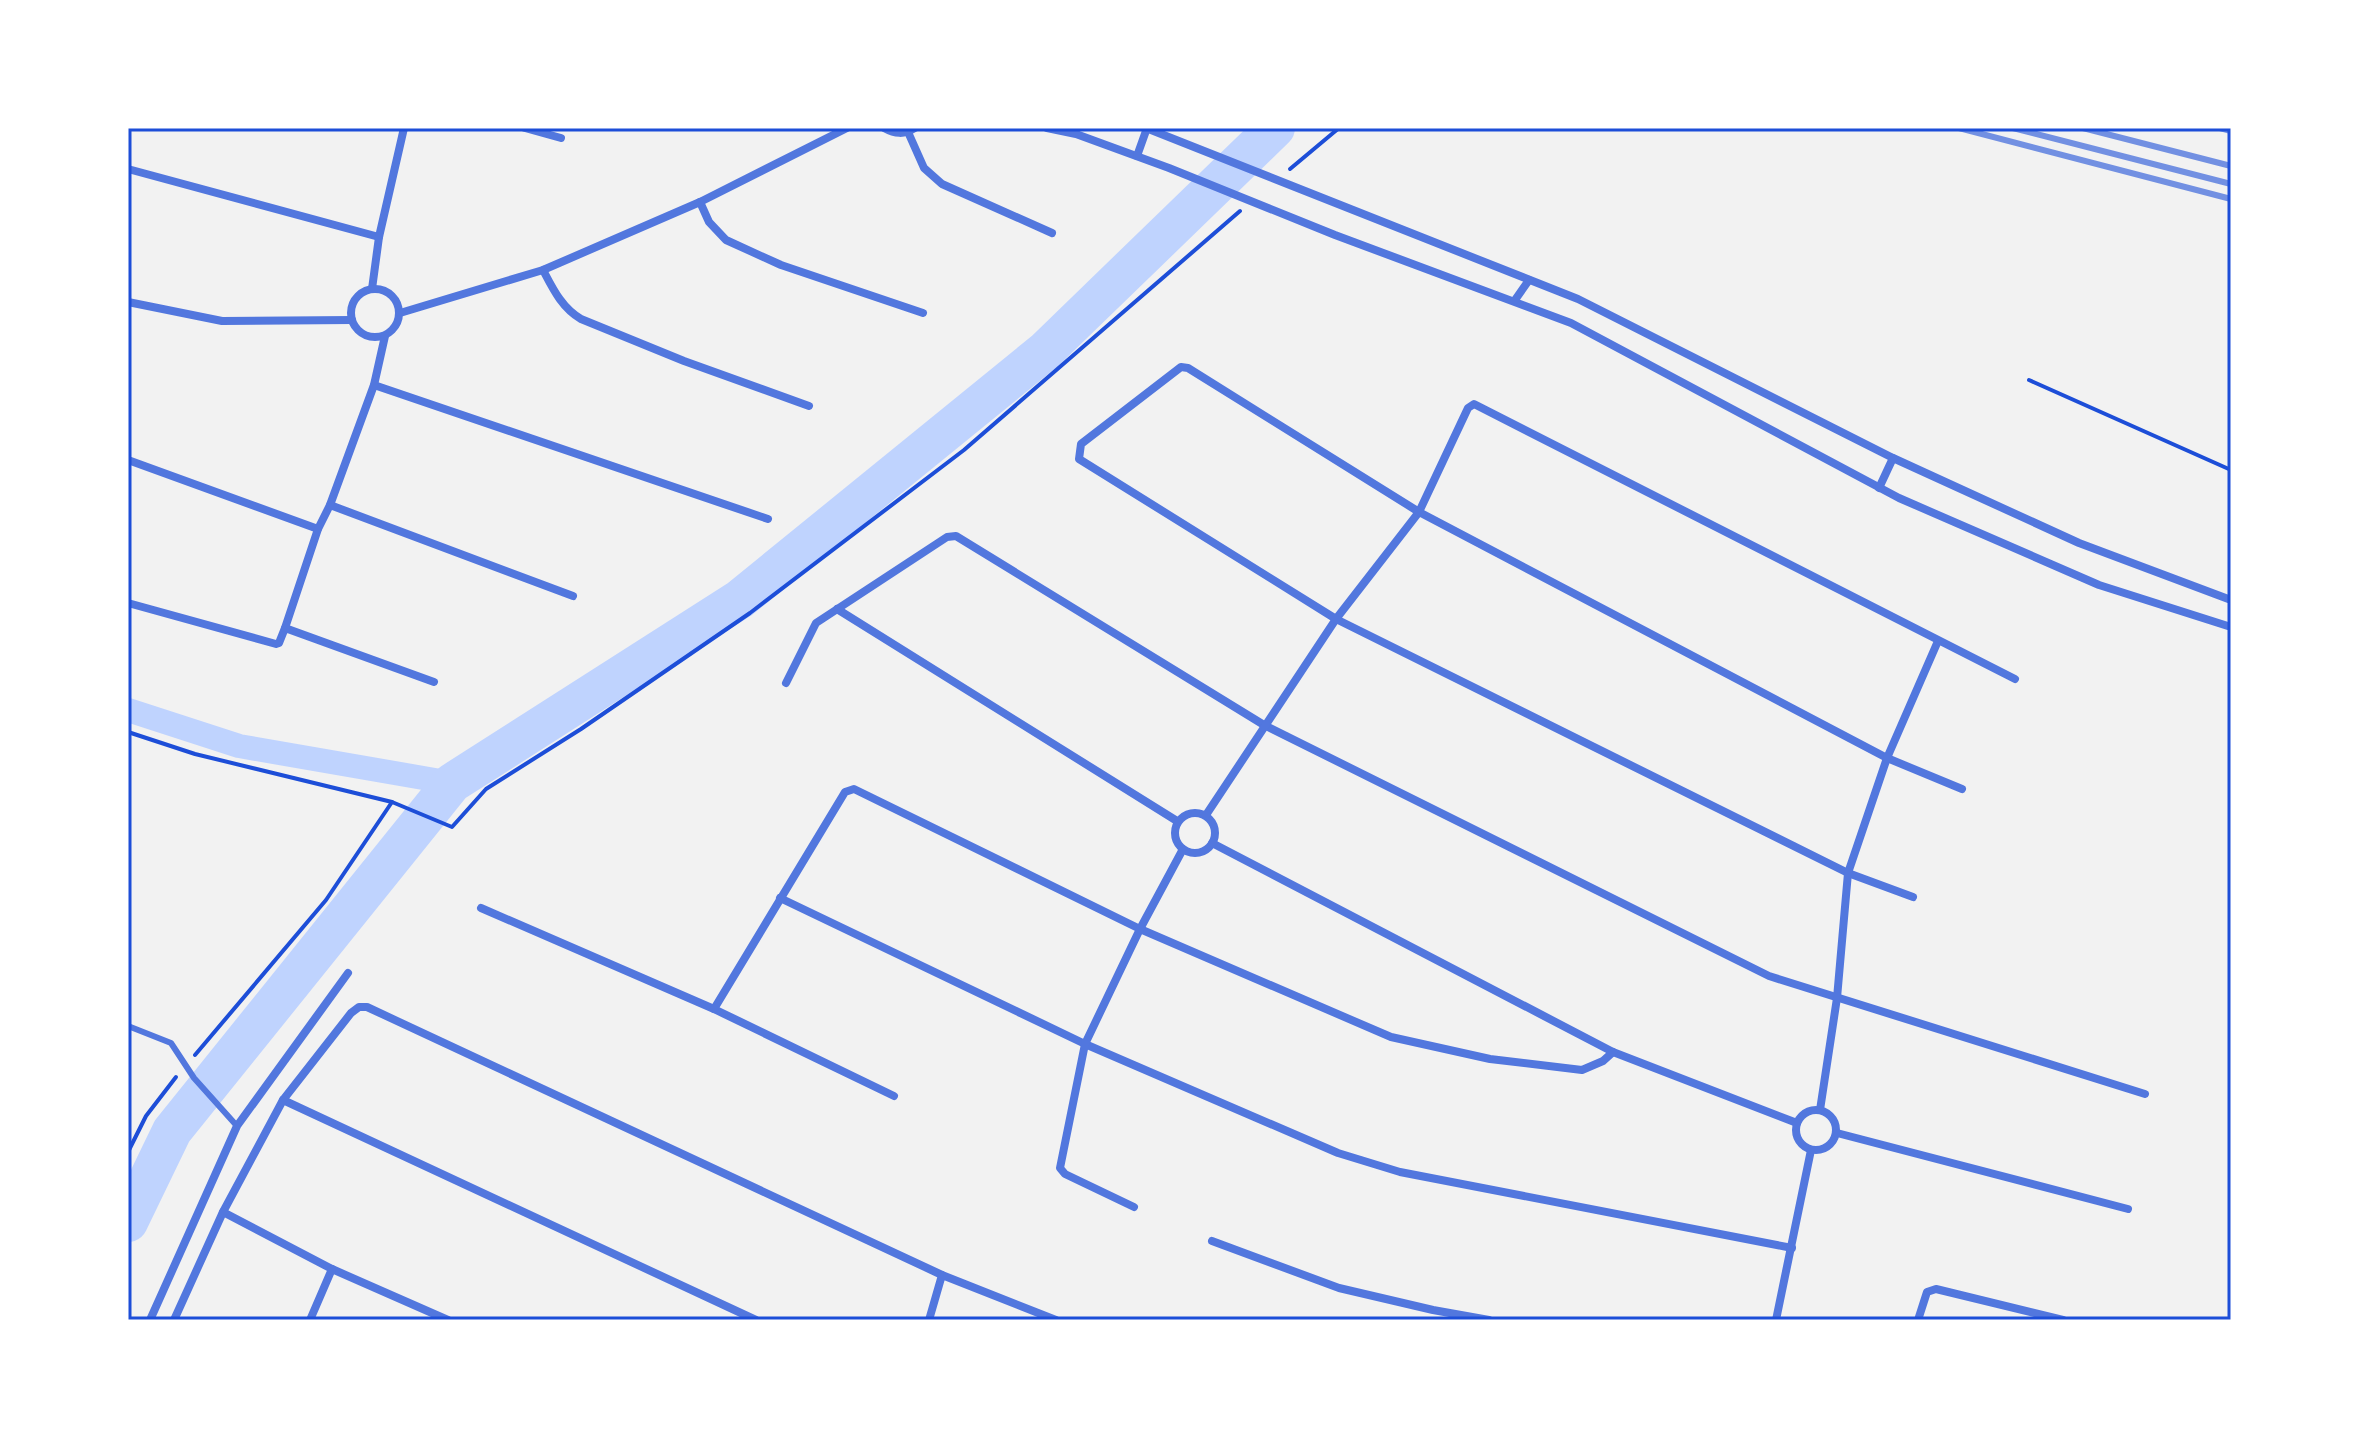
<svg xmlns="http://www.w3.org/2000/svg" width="2359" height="1448" font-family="Roboto,sans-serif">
<rect width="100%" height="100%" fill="#f2f2f2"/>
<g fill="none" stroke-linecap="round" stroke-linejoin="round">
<path stroke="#bfd3fe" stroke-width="24" d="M 128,710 L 239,746 L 452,783"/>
<path stroke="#bfd3fe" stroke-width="40" d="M 128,1222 L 172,1131 L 452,783 L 740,599 L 1045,351 L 1275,128"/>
<g stroke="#1d4ed8" stroke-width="4">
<path d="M 1290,169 L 1339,128"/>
<path d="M 2029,380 L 2231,470"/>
<path d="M 128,732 L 195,754 L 392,802 L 452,827 L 486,789 L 581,729 L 750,613 L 964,450 L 1240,211"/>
<path d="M 195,1055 L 326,900 L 392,802"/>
<path d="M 128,1152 L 146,1116 L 176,1077"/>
</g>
<path stroke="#5277de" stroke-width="6" d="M 128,1026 L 171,1043 L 194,1078 L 237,1126"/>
<g stroke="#5277de" stroke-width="8">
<path d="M 525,128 L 561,138"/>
<path d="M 884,128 C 895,134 904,135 915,128"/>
<path d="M 1047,128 L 1076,134 L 1169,168 L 1335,235 L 1571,323 L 1899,498 L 2099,585 L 2231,627"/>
<path d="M 1146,128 L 1578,299 L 1893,458 L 2079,543 L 2231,600"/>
<path d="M 908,132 L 924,168 L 942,184 L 1052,233"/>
<path d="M 1137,156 L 1147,128"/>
<path d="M 128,169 L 379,237"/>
<path d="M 700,202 L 709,222 L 726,240 L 781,265 L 923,313"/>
<path d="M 543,270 C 553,289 562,308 581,319 L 684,361 L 809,406"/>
<path d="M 372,289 L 379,237 L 404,128"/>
<circle cx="375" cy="313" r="24"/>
<path d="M 1515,300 L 1529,280"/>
<path d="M 128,302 L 222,321 L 352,320"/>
<path d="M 400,313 L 543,270 L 700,202 L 847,128"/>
<path d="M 374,385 L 768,519"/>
<path d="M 128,460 L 318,529"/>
<path d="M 1879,488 L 1893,458"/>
<path d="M 330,505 L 573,596"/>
<path d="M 128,603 L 276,644 L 279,643 L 285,628 L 434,682"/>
<path d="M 837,609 L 1177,821"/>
<path d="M 285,628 L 318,529 L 330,505 L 374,385 L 385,336"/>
<path d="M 786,683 L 816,623 L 947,537 L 956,536 L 1264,725 L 1769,976 L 2145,1094"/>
<circle cx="1195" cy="833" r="20"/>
<path d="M 1206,815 L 1336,619 L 1419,512 L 1468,408 L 1474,404 L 2015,679"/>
<path d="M 1212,843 L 1613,1052 L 1797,1123"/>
<path d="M 1913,897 L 1848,873 L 1336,619 L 1079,459 L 1081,444 L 1181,367 L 1188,368 L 1419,512 L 1887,758 L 1962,789"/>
<path d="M 780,898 L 1085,1044 L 1338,1153 L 1400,1172 L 1792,1248"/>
<path d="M 481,908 L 714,1009 L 894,1096"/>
<path d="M 714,1009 L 842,797 L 845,792 L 854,789 L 1140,929 L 1391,1037 L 1490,1059 L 1582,1070 L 1603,1061 L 1613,1052"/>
<path d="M 283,1100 L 756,1320"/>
<circle cx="1816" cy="1130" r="20"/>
<path d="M 1820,1110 L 1837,998 L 1848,873 L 1887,758 L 1938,641"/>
<path d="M 1837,1133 L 2128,1209"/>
<path d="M 1134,1207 L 1065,1174 L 1060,1168 L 1085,1044 L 1140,929 L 1183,849"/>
<path d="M 223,1212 L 332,1269 L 448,1320"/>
<path d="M 1212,1241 L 1339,1288 L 1433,1310 L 1489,1320"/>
<path d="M 150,1320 L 237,1126 L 348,973"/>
<path d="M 174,1320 L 223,1212 L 283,1100 L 351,1013 L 359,1007 L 367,1007 L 942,1275"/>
<path d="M 310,1320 L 332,1269"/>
<path d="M 929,1320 L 942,1275 L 1056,1320"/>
<path d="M 1776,1320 L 1811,1150"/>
<path d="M 1918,1320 L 1927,1292 L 1936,1289 L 2063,1320"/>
</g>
<g stroke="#7290e2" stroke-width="6">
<path d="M 1959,128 L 2231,199"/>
<path d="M 2013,128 L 2231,184"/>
<path d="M 2083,128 L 2231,166"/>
<path d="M 2220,128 L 2231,131"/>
</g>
</g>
<rect width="2359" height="1448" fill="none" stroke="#ffffff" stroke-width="260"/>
<rect x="130" y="130" width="2099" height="1188" fill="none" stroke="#1d4ed8" stroke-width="3"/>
</svg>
